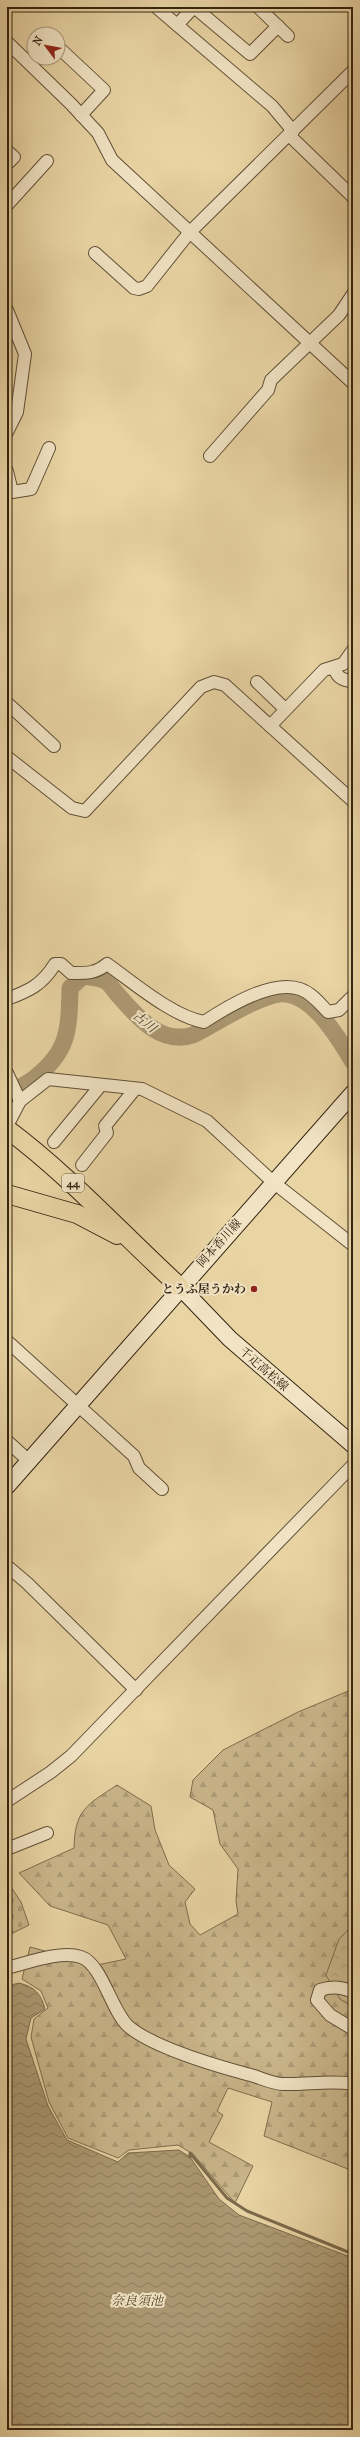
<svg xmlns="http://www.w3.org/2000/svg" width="360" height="2437" font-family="'IM FELL French Canon','Noto Serif JP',serif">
<defs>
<pattern id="forest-firs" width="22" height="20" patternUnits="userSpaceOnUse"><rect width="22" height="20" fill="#cab68b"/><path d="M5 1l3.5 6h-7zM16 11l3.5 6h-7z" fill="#ae9c77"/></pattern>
<pattern id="cemetery-stones" width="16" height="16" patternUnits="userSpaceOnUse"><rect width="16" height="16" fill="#cab68b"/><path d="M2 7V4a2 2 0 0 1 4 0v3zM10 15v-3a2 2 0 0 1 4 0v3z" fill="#ae9c77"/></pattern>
<pattern id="park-crowns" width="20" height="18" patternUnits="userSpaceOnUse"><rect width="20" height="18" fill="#cab68b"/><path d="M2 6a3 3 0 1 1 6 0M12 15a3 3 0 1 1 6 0" fill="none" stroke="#ae9c77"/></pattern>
<pattern id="water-waves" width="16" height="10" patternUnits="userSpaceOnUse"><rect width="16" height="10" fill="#ab9872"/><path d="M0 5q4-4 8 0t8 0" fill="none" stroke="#8c7c5c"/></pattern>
</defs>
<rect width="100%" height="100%" fill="#e9d4a4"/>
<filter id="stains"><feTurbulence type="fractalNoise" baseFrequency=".005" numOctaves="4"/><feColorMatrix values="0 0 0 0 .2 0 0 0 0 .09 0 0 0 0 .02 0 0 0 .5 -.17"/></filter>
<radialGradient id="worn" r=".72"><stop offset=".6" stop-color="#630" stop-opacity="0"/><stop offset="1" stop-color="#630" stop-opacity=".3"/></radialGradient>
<path fill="url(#forest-firs)" stroke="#7e6d4e" d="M 353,1689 L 353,2171 L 264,2136 L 272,2102 L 228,2088 L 217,2111 L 223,2115 L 209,2142 L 253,2166 L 235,2203 L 193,2154 L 178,2145 L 129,2150 L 118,2158 L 68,2138 L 49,2102 L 31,2037 L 34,2019 L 48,2008 L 41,1991 L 22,1979 L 30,1947 L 97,1965 L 126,1959 L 108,1925 L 50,1906 L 19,1873 L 74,1848 C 75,1809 87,1805 117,1785 L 151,1806 L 155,1830 L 169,1865 L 195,1889 L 185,1902 L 190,1924 L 200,1935 L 238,1914 L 236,1901 L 238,1869 L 220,1844 L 213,1810 L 190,1797 L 193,1780 L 223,1750 L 298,1712 Z"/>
<path fill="url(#cemetery-stones)" stroke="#7e6d4e" d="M 7,1881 L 21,1902 L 29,1925 L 7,1936 Z"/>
<path fill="url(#park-crowns)" stroke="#7e6d4e" d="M 353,1925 L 353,2007 L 340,1999 L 326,1975 L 339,1939 Z"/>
<path fill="url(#water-waves)" stroke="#7b6a4b" d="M 19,1983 C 35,1987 41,1994 45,2009 L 31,2018 L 26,2039 L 48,2106 L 67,2140 L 118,2162 L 128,2153 L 179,2150 L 190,2157 L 219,2199 L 239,2215 L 353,2258 L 353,2430 L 7,2430 L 7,1986 Z"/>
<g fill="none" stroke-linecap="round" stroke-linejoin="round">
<path stroke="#7b6a4b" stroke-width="3" d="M 190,2157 L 190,2153 L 227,2198 L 247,2211 L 353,2254"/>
<path stroke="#ab9872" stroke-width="17" d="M 7,1089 C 16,1091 25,1085 32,1080 C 69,1052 69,1031 70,988 L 83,976 C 90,977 101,978 107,982 C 111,985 115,992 119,996 C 138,1018 161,1045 193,1035 C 215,1024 256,997 279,994 C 312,991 339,1039 353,1062"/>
<defs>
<g id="minor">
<path d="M 156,7 L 272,106 L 293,131"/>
<path d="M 194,7 L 250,54 L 278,26"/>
<path d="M 258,7 L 288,36"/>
<path d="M 177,25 L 194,7"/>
<path d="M 7,42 L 71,104 L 98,133 L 112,160 L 353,383"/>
<path d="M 58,47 L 104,90 L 81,115"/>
<path d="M 289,135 L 353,197"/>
<path d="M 7,151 L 14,157 L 7,164"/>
<path d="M 7,205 L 47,161"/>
<path d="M 95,253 L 134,288 L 139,289 L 147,286 L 189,233 L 353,71"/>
<path d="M 7,310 L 25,354 L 17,412 L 7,432"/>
<path d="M 210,456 L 268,390 L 271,380 L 339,315 L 353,294"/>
<path d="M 7,471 L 12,492 L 31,489 L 49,448"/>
<path d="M 334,668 C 337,676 340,679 349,681 L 353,677"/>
<path d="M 257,682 L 285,709"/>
<path d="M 7,703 L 54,746"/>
<path d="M 270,726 L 324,670 L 343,664 L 353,650"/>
<path d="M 7,757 L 72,808 L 85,811 L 201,687 L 214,682 L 225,685 L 353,801"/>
<path d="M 7,999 C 29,991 42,985 55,964 L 61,964 L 71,973 C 86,973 95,974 107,964 C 134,983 172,1016 204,1022 C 227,1007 272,979 300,989 C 312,993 320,1004 328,1012 L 339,1010 L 353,996"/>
<path d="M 7,1073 L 20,1101 L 7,1126"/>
<path d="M 20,1101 L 48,1079 L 142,1089 L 207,1121 L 273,1182 L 353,1245"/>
<path d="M 54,1142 L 101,1085"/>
<path d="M 82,1165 L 107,1133 L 105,1126 L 135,1089"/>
<path d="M 7,1341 L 134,1456 L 139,1468 L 162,1489"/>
<path d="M 7,1441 L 29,1461"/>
<path d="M 7,1566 L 27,1583 L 136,1690"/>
<path d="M 7,1801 L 51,1772 L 71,1756 L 353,1465"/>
<path d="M 7,1849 L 47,1833"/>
<path d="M 7,1968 C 27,1963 61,1950 81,1957 C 102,1964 111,2010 128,2026 C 155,2049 220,2067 254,2076 C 263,2079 274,2084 283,2084 C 307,2085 329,2080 353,2084"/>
<path d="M 353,1992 C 342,1987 331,1986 320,1990 L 317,2000 L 330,2015 L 353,2029"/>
</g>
<g id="secondary">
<path d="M 180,1287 L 230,1339 L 353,1445"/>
<path d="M 7,1486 L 353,1093"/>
</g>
<g id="primary">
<path d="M 7,1129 C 70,1176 122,1234 180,1287"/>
<path d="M 7,1194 L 77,1214 L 117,1235"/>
</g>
</defs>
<use href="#minor" stroke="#605036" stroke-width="14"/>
<use href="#secondary" stroke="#332411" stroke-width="18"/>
<use href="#primary" stroke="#332411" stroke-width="20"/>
<use href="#minor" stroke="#f1e3c4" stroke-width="12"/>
<use href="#secondary" stroke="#f1e3c4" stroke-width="16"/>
<use href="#primary" stroke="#e9d4a4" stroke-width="18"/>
</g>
<circle fill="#8f2418" stroke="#f1e3c4" stroke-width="1.5" cx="254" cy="1289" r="4"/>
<g text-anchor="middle" stroke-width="4" stroke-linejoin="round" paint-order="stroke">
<rect fill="#f1e3c4" stroke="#6c5d47" stroke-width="1" x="62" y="1174" width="22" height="18" rx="3"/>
<g font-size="11" font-weight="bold" fill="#332411">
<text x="73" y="1187">44</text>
</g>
<g font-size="12" fill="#332411" stroke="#f1e3c4">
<text transform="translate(219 1243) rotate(-48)" y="4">岡本香川線</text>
<text transform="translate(264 1369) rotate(41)" y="4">千疋高松線</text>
</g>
<g font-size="12" font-weight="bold" fill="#332411" stroke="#f1e3c4" text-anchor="end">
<text x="246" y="1293">とうふ屋うかわ</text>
</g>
<g font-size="13" font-style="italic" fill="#57472e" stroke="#f1e3c4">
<text transform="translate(145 1021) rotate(39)" y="5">古川</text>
<text x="137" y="2305">奈良須池</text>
</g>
</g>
<rect width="360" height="2437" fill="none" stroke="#e9d4a4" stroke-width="24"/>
<rect x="8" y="8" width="344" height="2421" fill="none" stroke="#332411" stroke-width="2"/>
<rect x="12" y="12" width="336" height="2413" fill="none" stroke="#332411"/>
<g transform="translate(46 46) rotate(302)"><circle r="19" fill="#f1e3c4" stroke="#a5977c"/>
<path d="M0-3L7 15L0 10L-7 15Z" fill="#8f2418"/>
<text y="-6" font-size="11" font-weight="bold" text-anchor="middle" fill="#332411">N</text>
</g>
<rect width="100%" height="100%" filter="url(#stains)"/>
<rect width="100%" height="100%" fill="url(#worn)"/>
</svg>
